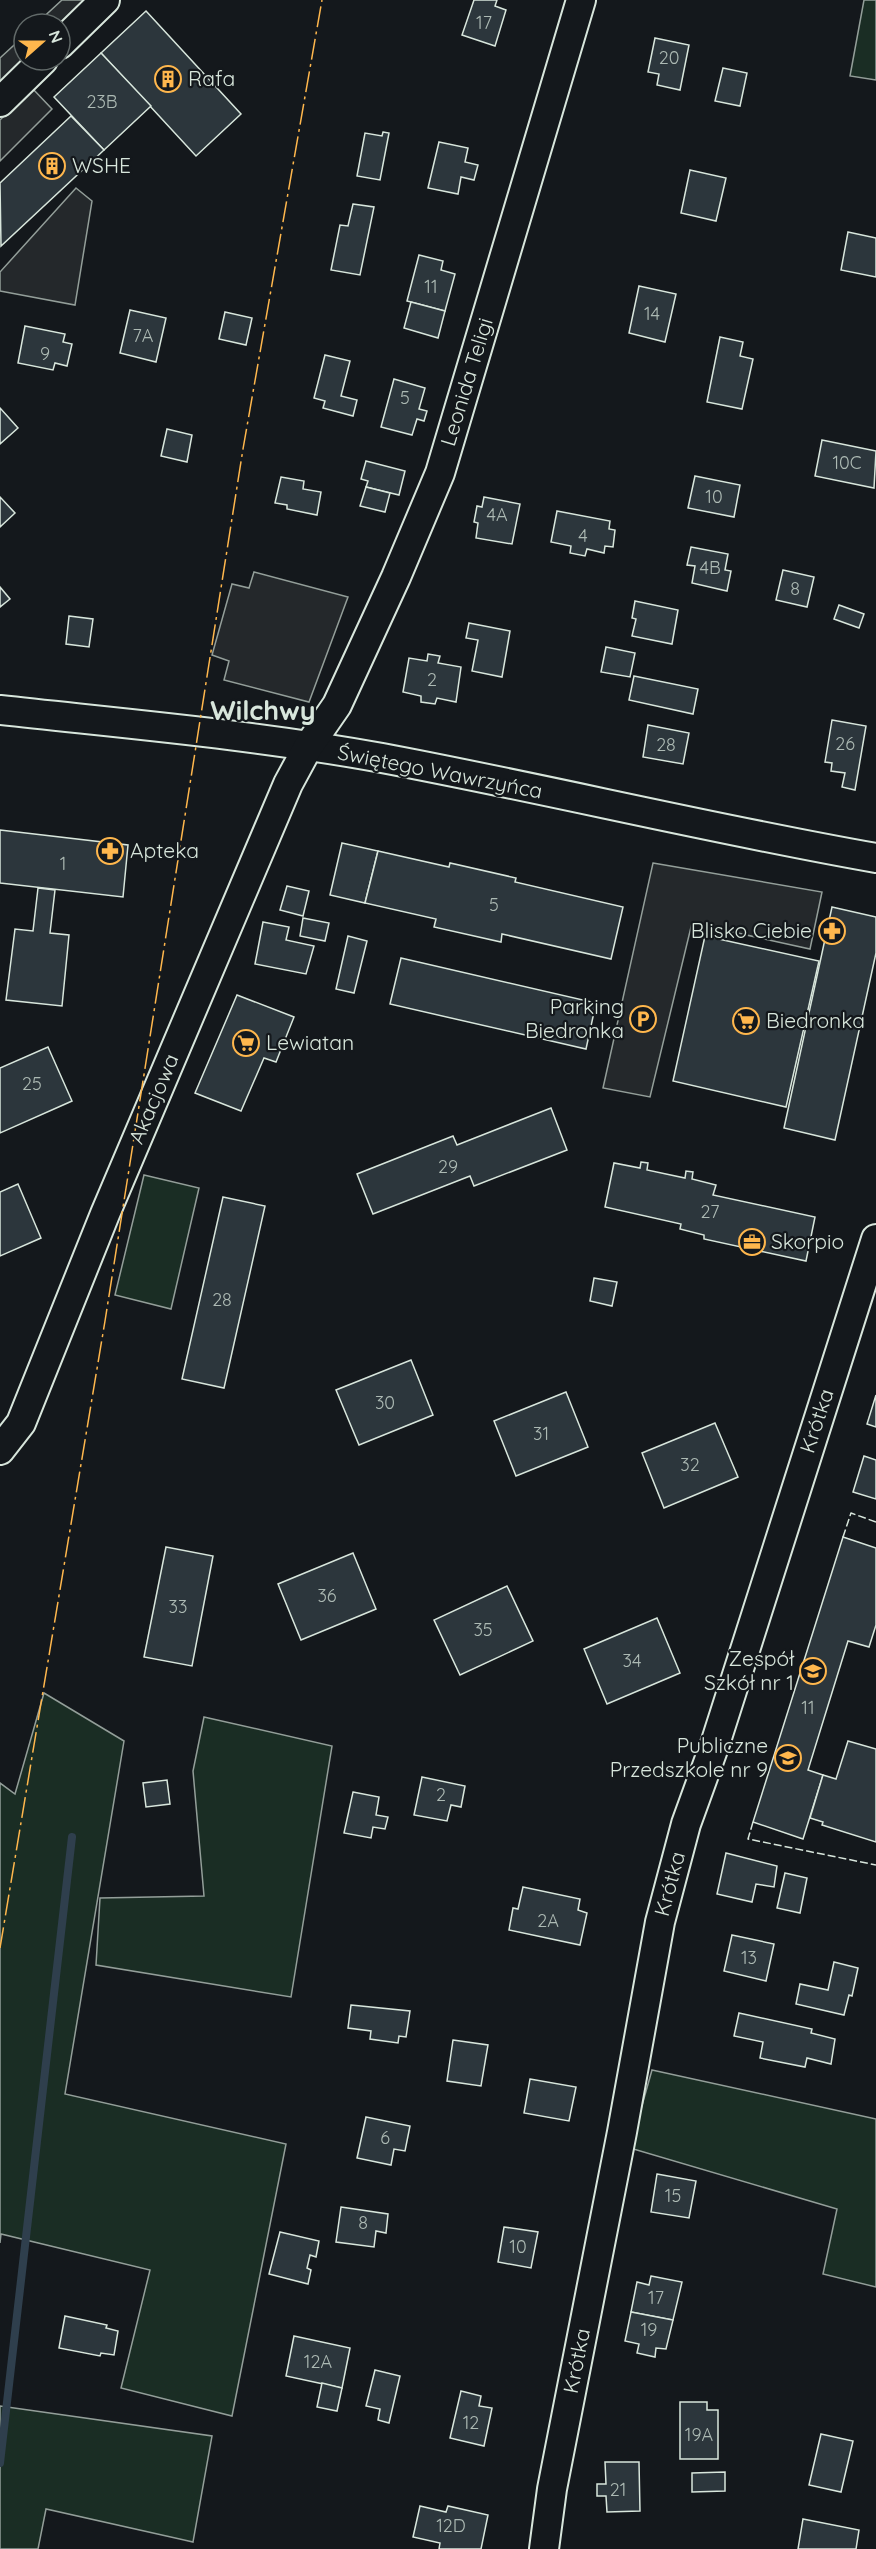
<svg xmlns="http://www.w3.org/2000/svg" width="876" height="2549" font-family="Quicksand,sans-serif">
<rect width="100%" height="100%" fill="#14181c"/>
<g fill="#1a2d24" stroke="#939e99" stroke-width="1.5">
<path d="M 864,0 L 876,0 L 876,80 L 850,76 Z"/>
<path d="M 144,1175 L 199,1188 L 171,1309 L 115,1295 Z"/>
<path d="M 44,1693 L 124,1741 L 65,2094 L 286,2144 L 232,2416 L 121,2388 L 150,2270 L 1,2234 L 0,2243 L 0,1783 L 15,1794 Z"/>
<path d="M 204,1717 L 332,1746 L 291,1997 L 96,1965 L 100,1898 L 204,1896 L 193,1771 Z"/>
<path d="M 652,2070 L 876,2119 L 876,2287 L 823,2274 L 837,2209 L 630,2148 Z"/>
<path d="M 0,2406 L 212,2436 L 193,2542 L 46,2509 L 38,2549 L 0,2549 Z"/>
</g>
<g fill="#24282b" stroke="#939e99" stroke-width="1.5">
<path d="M 62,0 L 89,0 L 60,28 L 60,24 L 36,24 Z"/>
<path d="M 24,36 L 24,60 L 0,84 L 0,58 Z"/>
<path d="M 32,88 L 52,109 L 0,161 L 0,120 Z"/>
<path d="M 76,188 L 92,201 L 75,305 L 0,291 L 0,272 Z"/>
<path d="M 254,572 L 348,597 L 309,702 L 224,680 L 229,661 L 212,655 L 232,584 L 249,588 Z"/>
<path d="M 653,863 L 822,892 L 810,949 L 692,923 L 650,1097 L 603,1088 Z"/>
</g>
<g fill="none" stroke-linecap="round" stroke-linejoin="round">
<path stroke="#2f3f4d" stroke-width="8" d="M 0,2463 L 72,1837"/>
</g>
<g fill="#2c363c" stroke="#d8e6dc" stroke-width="1.5">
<path d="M 474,0 L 497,0 L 495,6 L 506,10 L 495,46 L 462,35 Z"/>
<path d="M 146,11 L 241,114 L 196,156 L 101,53 Z"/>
<path d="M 655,38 L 689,45 L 680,90 L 657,85 L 659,74 L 648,72 Z"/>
<path d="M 101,53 L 151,106 L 104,150 L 54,97 Z"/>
<path d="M 723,68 L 747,73 L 740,106 L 715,101 Z"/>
<path d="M 71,116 L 104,150 L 1,246 L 0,183 Z"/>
<path d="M 383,132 L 389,133 L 380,180 L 357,176 L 365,133 L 382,136 Z"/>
<path d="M 439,142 L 468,148 L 465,162 L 478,165 L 474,180 L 461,177 L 458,194 L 428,188 Z"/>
<path d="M 690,170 L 726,178 L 716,221 L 681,213 Z"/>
<path d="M 353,204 L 374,207 L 360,275 L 331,270 L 340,225 L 348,226 Z"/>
<path d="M 848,232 L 876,238 L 876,277 L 841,270 Z"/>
<path d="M 419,255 L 443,261 L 441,270 L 455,274 L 445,311 L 407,301 Z"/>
<path d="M 639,286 L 676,294 L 665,342 L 629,333 Z"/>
<path d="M 411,302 L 445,311 L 438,338 L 404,328 Z"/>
<path d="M 130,310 L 166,318 L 156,362 L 120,353 Z"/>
<path d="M 225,312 L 252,318 L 246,345 L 219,339 Z"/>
<path d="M 25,326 L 65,334 L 63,342 L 72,344 L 67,366 L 55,363 L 53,370 L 18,363 Z"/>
<path d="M 720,337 L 743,342 L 740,356 L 753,359 L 742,409 L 707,402 Z"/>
<path d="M 325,355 L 350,361 L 341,396 L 357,400 L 353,416 L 323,408 L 325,401 L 314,398 Z"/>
<path d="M 394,379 L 425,388 L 419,409 L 427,411 L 424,421 L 417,419 L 412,435 L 381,427 Z"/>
<path d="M 0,408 L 18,428 L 0,444 Z"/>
<path d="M 167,429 L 192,435 L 187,462 L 161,456 Z"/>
<path d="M 822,440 L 876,451 L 874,488 L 815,476 Z"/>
<path d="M 366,461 L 405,471 L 399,495 L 366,487 L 368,481 L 361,479 Z"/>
<path d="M 695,476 L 740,485 L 734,517 L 688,508 Z"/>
<path d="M 281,477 L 304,481 L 303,489 L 321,492 L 317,515 L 287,509 L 287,505 L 275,503 Z"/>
<path d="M 366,487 L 390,493 L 385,512 L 360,506 Z"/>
<path d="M 0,497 L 15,513 L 0,527 Z"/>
<path d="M 484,497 L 520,504 L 512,544 L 476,538 L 478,523 L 474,522 L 477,506 L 482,507 Z"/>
<path d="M 557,511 L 610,521 L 609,529 L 615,530 L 613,547 L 605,546 L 604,553 L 587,549 L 585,556 L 570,553 L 571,546 L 551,542 Z"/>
<path d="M 691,547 L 728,554 L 725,570 L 731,571 L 727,591 L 692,583 L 695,566 L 687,565 Z"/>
<path d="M 783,570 L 814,577 L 807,607 L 776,600 Z"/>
<path d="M 0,587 L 10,599 L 0,607 Z"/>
<path d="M 635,601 L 678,610 L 672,644 L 632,636 L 636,619 L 632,618 Z"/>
<path d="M 839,605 L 864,614 L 859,628 L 834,619 Z"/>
<path d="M 69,616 L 93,619 L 89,647 L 66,644 Z"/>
<path d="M 469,623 L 510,631 L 502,677 L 472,671 L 478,640 L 466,638 Z"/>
<path d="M 606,647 L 635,653 L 630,677 L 601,672 Z"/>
<path d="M 428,654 L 440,656 L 438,663 L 461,667 L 456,702 L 437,698 L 435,704 L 421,702 L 421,696 L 403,692 L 409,658 L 427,661 Z"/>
<path d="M 634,676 L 698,689 L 693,714 L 629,700 Z"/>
<path d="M 832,720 L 866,726 L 855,790 L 842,787 L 845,773 L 831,771 L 832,763 L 825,762 Z"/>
<path d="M 648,725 L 689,733 L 683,764 L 643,757 Z"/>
<path d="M 0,830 L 128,845 L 123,897 L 0,883 Z"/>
<path d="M 342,843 L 378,851 L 365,903 L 330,895 Z"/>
<path d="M 378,851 L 449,867 L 450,863 L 516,878 L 515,882 L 623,907 L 611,959 L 502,934 L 501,942 L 434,927 L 436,919 L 365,903 Z"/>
<path d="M 287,886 L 309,891 L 303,916 L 280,910 Z"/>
<path d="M 38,888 L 55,890 L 50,933 L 69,935 L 62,1006 L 6,1000 L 15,929 L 33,931 Z"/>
<path d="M 832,907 L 876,917 L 876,953 L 835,1140 L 784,1128 Z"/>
<path d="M 303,918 L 329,923 L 325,941 L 300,936 Z"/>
<path d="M 263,922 L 289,927 L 286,940 L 314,946 L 306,974 L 255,964 Z"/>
<path d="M 348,936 L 367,941 L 354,993 L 336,989 Z"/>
<path d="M 705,936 L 819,961 L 786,1107 L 673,1081 Z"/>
<path d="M 401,958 L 596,1003 L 586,1049 L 390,1004 Z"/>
<path d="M 237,995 L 294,1017 L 276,1062 L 264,1058 L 241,1111 L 195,1093 Z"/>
<path d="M 48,1047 L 72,1101 L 0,1133 L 0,1068 Z"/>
<path d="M 551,1108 L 567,1150 L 474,1186 L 470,1176 L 373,1214 L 357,1174 L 453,1136 L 457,1145 Z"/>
<path d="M 641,1162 L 648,1163 L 647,1170 L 685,1178 L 686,1171 L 693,1172 L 692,1179 L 716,1185 L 713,1195 L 815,1217 L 806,1261 L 704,1239 L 704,1235 L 680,1229 L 681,1224 L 605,1207 L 614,1163 L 640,1168 Z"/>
<path d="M 18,1184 L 41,1238 L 0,1256 L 0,1192 Z"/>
<path d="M 223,1197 L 265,1206 L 224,1388 L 182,1379 Z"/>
<path d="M 594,1278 L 617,1282 L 612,1306 L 590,1301 Z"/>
<path d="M 411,1360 L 433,1415 L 359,1445 L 336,1390 Z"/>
<path d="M 566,1392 L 588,1447 L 516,1476 L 494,1421 Z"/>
<path d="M 876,1395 L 876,1427 L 867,1424 Z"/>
<path d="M 715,1423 L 738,1477 L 664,1508 L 642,1453 Z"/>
<path d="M 864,1456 L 876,1460 L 876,1499 L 853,1492 Z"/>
<path d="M 843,1537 L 876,1548 L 876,1625 L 869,1647 L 848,1641 L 808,1770 L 823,1775 L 803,1839 L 753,1822 Z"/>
<path d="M 166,1547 L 213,1556 L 192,1666 L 144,1657 Z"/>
<path d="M 353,1553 L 376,1609 L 301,1640 L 278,1584 Z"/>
<path d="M 507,1586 L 533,1641 L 460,1675 L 434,1620 Z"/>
<path d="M 657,1618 L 680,1673 L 607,1704 L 584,1649 Z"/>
<path d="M 848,1741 L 876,1749 L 876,1842 L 822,1825 L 823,1822 L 810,1818 L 823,1775 L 836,1779 Z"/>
<path d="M 422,1777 L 465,1786 L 461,1807 L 451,1805 L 447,1821 L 414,1815 Z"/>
<path d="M 167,1780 L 170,1804 L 146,1807 L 143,1783 Z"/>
<path d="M 353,1792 L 379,1797 L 376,1815 L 388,1817 L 385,1829 L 373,1827 L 371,1838 L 344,1833 Z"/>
<path d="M 726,1853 L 777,1866 L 774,1887 L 756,1884 L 752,1902 L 717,1894 Z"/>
<path d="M 785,1873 L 807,1878 L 800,1913 L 777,1908 Z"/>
<path d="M 523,1887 L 580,1899 L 578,1910 L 587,1913 L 580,1945 L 509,1930 L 513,1908 L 518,1909 Z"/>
<path d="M 732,1935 L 774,1944 L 766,1981 L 724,1971 Z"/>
<path d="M 834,1962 L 858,1968 L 852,1996 L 849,1995 L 844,2015 L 796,2004 L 800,1984 L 828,1990 Z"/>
<path d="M 351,2005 L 410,2011 L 406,2037 L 399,2036 L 398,2043 L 370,2039 L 371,2031 L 348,2028 Z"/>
<path d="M 739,2013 L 812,2029 L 811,2033 L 835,2039 L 831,2064 L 807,2058 L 805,2067 L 760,2058 L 763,2042 L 734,2036 Z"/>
<path d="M 453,2040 L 488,2045 L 481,2086 L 447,2081 Z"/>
<path d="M 530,2079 L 576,2087 L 569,2121 L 524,2113 Z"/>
<path d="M 366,2117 L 410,2126 L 405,2151 L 394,2149 L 391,2165 L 357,2158 Z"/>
<path d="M 657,2174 L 696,2181 L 689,2218 L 651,2212 Z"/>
<path d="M 341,2207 L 388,2214 L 386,2233 L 376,2231 L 374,2247 L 336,2242 Z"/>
<path d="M 504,2227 L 538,2232 L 531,2268 L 498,2262 Z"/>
<path d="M 280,2232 L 319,2241 L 316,2257 L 310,2255 L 307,2268 L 311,2270 L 308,2284 L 269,2274 Z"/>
<path d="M 651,2276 L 682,2282 L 673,2320 L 631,2312 L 637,2282 L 649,2285 Z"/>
<path d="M 631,2312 L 673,2320 L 666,2349 L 656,2348 L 655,2357 L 637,2353 L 639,2344 L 625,2341 Z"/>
<path d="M 65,2316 L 107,2325 L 106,2328 L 118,2331 L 114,2355 L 101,2353 L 100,2356 L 59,2348 Z"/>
<path d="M 294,2336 L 350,2348 L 342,2388 L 286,2376 Z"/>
<path d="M 375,2370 L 400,2376 L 389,2423 L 378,2420 L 380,2409 L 366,2406 Z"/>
<path d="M 322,2383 L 342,2388 L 337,2411 L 317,2407 Z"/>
<path d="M 461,2391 L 481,2396 L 479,2406 L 492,2408 L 484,2446 L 450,2438 Z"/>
<path d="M 680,2402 L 707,2402 L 707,2410 L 718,2410 L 718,2459 L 680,2459 Z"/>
<path d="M 821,2434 L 853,2441 L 841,2492 L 809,2485 Z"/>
<path d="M 605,2462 L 639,2462 L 640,2511 L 607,2512 L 606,2496 L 597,2496 L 597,2484 L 606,2484 Z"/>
<path d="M 725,2472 L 725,2491 L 692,2492 L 692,2473 Z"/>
<path d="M 420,2506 L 446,2512 L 448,2506 L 488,2515 L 481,2549 L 439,2549 L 440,2543 L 413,2537 Z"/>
<path d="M 803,2519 L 859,2530 L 856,2549 L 798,2549 Z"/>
</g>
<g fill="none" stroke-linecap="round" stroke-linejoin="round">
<defs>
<g id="minor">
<path d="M 60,44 L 105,0"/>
<path d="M 0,102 L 43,60"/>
<path d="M 0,710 C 127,724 256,735 382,758 C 547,789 711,829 876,858"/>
<path d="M 0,1450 L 21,1423 L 105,1214 L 288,784 L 308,747 L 337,705 L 396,577 L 440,473 L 581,0"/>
<path d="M 544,2549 L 552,2489 L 622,2132 L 660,1922 L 686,1824 L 715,1744 L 876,1239"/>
</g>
</defs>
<use href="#minor" stroke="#d8e6dc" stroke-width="32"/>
<use href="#minor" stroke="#14181c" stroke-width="28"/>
<g stroke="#d8e6dc" stroke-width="1.5" stroke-dasharray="8 3" stroke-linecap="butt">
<path d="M 843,1537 L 851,1513 L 876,1522"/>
<path d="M 753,1822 L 748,1839 L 876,1865"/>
</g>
<path stroke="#ffb74d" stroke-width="1.5" stroke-dasharray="21 4.5 3 4.5" stroke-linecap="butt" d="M 0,1948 L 105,1321 L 243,449 L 322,0"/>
</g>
<defs>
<symbol id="building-ring" viewBox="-11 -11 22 22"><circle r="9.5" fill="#14181c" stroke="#ffb74d" stroke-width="1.5"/><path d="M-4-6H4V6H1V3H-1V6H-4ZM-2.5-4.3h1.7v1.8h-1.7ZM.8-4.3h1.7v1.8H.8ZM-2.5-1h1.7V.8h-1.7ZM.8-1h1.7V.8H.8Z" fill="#ffb74d"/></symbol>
<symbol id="pharmacy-ring" viewBox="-11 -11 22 22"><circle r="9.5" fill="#14181c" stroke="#ffb74d" stroke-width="1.5"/><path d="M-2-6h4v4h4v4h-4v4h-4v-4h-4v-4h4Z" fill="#ffb74d"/></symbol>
<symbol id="parking-ring" viewBox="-11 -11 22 22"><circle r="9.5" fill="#14181c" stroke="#ffb74d" stroke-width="1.5"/><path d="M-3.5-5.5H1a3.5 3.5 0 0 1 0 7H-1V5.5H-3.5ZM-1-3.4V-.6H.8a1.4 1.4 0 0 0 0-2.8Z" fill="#ffb74d"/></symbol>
<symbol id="supermarket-ring" viewBox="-11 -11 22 22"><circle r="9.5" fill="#14181c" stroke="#ffb74d" stroke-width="1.5"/><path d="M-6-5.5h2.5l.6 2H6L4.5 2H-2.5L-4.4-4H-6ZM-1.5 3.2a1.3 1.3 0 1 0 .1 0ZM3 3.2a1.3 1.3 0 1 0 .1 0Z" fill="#ffb74d"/></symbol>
<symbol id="office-ring" viewBox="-11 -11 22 22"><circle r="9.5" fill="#14181c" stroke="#ffb74d" stroke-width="1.5"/><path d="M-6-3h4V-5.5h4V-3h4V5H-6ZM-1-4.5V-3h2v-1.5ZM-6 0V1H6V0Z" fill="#ffb74d"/></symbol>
<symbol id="school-ring" viewBox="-11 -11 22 22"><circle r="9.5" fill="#14181c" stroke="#ffb74d" stroke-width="1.5"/><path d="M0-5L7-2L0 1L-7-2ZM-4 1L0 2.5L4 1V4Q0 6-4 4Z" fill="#ffb74d"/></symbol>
</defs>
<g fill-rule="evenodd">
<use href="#building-ring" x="153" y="64" width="30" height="30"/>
<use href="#building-ring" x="37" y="151" width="30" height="30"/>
<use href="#pharmacy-ring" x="95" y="836" width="30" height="30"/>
<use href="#pharmacy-ring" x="817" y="916" width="30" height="30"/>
<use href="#parking-ring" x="628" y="1004" width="30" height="30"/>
<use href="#supermarket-ring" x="731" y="1006" width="30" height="30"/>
<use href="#supermarket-ring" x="231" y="1028" width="30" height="30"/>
<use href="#office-ring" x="737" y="1227" width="30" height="30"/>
<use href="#school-ring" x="798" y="1656" width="30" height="30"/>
<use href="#school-ring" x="773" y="1743" width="30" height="30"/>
</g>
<g text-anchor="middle" stroke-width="4.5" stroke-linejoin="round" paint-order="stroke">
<g font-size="18" fill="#adbab4">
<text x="484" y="29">17</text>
<text x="669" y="64">20</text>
<text x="102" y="108">23B</text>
<text x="431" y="293">11</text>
<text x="652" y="320">14</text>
<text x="143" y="342">7A</text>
<text x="45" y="360">9</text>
<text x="405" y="404">5</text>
<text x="847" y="469">10C</text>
<text x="714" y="503">10</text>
<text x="497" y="521">4A</text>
<text x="583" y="542">4</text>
<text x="710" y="574">4B</text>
<text x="795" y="595">8</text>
<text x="432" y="686">2</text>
<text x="845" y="750">26</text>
<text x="666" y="751">28</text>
<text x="63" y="870">1</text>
<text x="494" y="911">5</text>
<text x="32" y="1090">25</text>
<text x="448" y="1173">29</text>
<text x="710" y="1218">27</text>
<text x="222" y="1306">28</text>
<text x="385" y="1409">30</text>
<text x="541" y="1440">31</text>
<text x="690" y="1471">32</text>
<text x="327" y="1602">36</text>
<text x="178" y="1613">33</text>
<text x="483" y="1636">35</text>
<text x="632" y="1667">34</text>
<text x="808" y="1714">11</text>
<text x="441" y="1801">2</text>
<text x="548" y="1927">2A</text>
<text x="749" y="1964">13</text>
<text x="385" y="2144">6</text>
<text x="673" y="2202">15</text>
<text x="363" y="2229">8</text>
<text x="518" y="2253">10</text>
<text x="656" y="2304">17</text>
<text x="649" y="2336">19</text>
<text x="318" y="2368">12A</text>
<text x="471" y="2429">12</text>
<text x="699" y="2441">19A</text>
<text x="618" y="2496">21</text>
<text x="451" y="2532">12D</text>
</g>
<g font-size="21" fill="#d8e6dc" stroke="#14181c" text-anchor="start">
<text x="188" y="86">Rafa</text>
<text x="72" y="173">WSHE</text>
<text x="130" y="858">Apteka</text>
<text x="812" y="938" text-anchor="end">Blisko Ciebie</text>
<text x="624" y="1014" text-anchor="end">Parking<tspan x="624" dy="24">Biedronka</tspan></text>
<text x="766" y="1028">Biedronka</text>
<text x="266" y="1050">Lewiatan</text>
<text x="771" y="1249">Skorpio</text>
<text x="794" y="1666" text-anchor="end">Zespół<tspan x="794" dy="24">Szkół nr 1</tspan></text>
<text x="768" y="1753" text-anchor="end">Publiczne<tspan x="768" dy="24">Przedszkole nr 9</tspan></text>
</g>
<g font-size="21" fill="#d8e6dc" stroke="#14181c">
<text transform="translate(467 382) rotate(-73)" y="7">Leonida Teligi</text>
<text transform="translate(440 772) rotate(11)" y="7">Świętego Wawrzyńca</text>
<text transform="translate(154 1099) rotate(-67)" y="7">Akacjowa</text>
<text transform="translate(817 1421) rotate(-72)" y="7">Krótka</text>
<text transform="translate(670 1884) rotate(-75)" y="7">Krótka</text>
<text transform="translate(577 2361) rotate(-79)" y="7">Krótka</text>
</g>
<g font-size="27" font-weight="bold" fill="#d8e6dc" stroke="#14181c">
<text x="263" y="720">Wilchwy</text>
</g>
</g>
<g transform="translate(42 42) rotate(69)"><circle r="28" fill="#14181c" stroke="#626a69" stroke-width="1.5"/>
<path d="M0-4.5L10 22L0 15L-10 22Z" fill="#ffb74d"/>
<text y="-9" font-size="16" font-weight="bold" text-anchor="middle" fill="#d8e6dc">N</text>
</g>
</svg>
